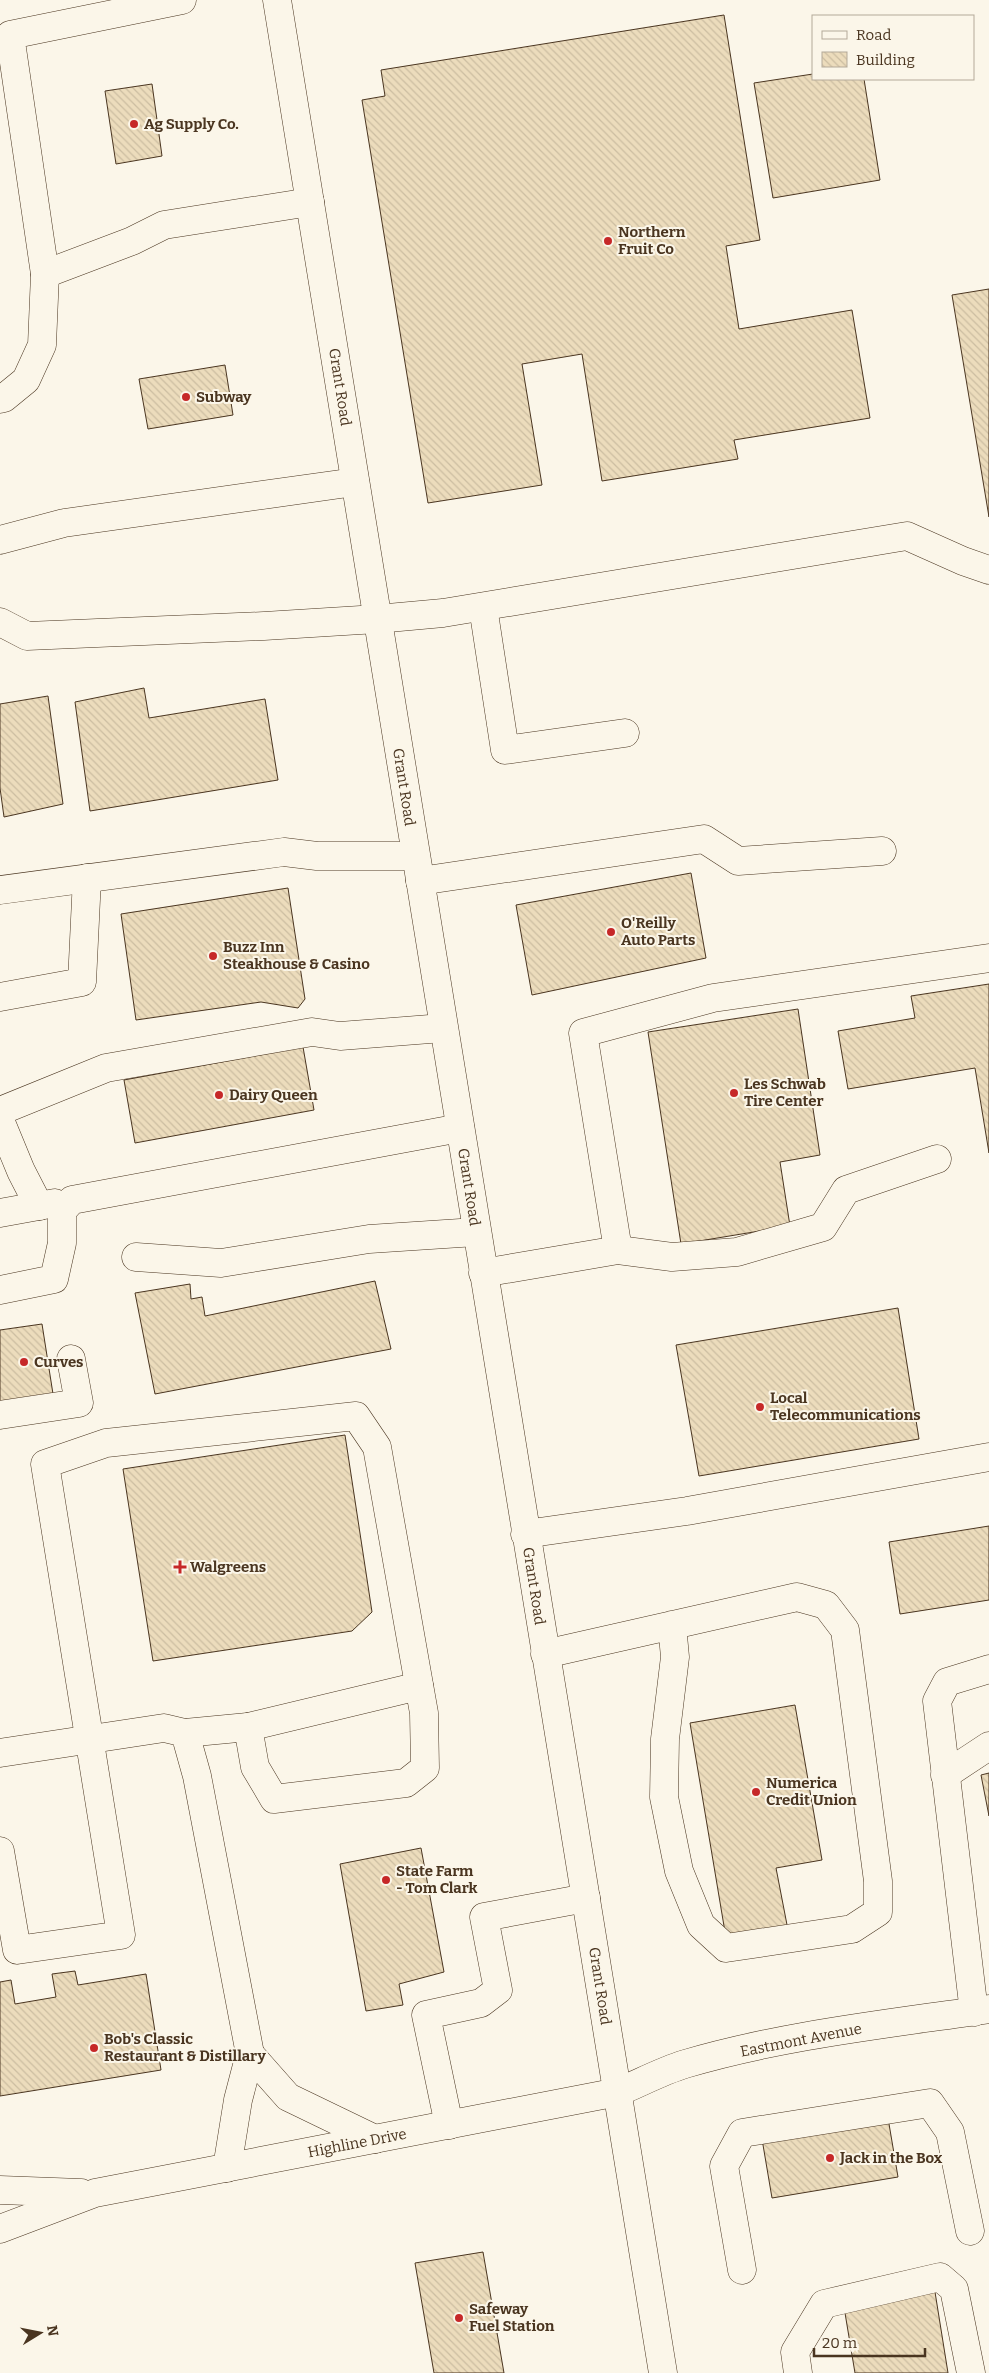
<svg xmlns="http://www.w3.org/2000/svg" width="989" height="2373" font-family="Bitter,serif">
<defs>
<pattern id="building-back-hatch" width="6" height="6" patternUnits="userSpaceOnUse" patternTransform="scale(1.25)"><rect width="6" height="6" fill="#ecdcbc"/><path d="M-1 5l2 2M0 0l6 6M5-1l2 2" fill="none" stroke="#ccbda1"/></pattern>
</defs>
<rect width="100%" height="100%" fill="#fbf6e9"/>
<g fill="url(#building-back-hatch)" stroke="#4a3520">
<path d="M 724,15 L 760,240 L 726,246 L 739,329 L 852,310 L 870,418 L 734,440 L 738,459 L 602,481 L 582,354 L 522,364 L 542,485 L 428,503 L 362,100 L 385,96 L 381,70 Z"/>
<path d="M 813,74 L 813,79 L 864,79 L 880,180 L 773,198 L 754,83 Z"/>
<path d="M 152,84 L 162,156 L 116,164 L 105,91 Z"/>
<path d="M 989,289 L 989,517 L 952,295 Z"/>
<path d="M 225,365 L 233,415 L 148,429 L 139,379 Z"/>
<path d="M 144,688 L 149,718 L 265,699 L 278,780 L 90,811 L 75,702 Z"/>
<path d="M 48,696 L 63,804 L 4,817 L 0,788 L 0,704 Z"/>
<path d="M 691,873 L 706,958 L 532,995 L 516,905 Z"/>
<path d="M 288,888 L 305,999 L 298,1008 L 261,1002 L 136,1020 L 121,914 Z"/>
<path d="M 989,984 L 989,1153 L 975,1068 L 848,1089 L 838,1031 L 915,1018 L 911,996 Z"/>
<path d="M 798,1009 L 820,1155 L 780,1162 L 790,1226 L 681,1244 L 648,1032 Z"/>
<path d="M 303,1047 L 314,1110 L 135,1143 L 124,1080 Z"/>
<path d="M 375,1281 L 391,1349 L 155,1394 L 135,1293 L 190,1284 L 191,1299 L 202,1297 L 205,1316 Z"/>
<path d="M 898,1308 L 919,1439 L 699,1476 L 676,1345 Z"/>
<path d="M 42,1324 L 53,1394 L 0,1402 L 0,1330 Z"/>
<path d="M 345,1435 L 372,1612 L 352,1631 L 153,1661 L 123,1469 Z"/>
<path d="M 989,1526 L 989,1600 L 900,1614 L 889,1542 Z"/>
<path d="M 795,1705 L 822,1860 L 776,1868 L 788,1930 L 726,1938 L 690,1723 Z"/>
<path d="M 989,1773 L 989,1816 L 981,1775 Z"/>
<path d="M 421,1848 L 444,1972 L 399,1984 L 403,2005 L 366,2011 L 340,1864 Z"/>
<path d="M 75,1971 L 78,1985 L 146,1974 L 161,2070 L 0,2096 L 0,1982 L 11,1980 L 15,2004 L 56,1997 L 52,1974 Z"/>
<path d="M 888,2118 L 898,2177 L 772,2198 L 762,2139 Z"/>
<path d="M 483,2252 L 504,2373 L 434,2373 L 415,2263 Z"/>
<path d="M 935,2292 L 948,2373 L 855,2373 L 844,2307 Z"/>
</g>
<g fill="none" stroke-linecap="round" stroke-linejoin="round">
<defs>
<g id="minor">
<path d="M 182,0 L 10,35 L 45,274 L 132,241 L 164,225 L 310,202"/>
<path d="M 0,399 L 4,398 L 26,380 L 42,345 L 45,274"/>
<path d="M 0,540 L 64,523 L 355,482"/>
<path d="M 483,607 L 505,750 L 625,733"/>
<path d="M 0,622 L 27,636 L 264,626 L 377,619 L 443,613 L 907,536 L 963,561 L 989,570"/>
<path d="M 420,881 L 704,839 L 738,861 L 882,851"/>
<path d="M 0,890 L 284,852 L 317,856 L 415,856"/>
<path d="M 0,997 L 82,982 L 87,878"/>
<path d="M 0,1111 L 106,1068 L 312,1032 L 340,1036 L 443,1028"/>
<path d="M 0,1120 L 21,1171 L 39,1206"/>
<path d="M 0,1213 L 55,1203"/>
<path d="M 618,1250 L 672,1257 L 737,1252 L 823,1227 L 846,1190 L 937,1159"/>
<path d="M 136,1257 L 221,1263 L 369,1239 L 476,1232"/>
<path d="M 483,1273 L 618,1250 L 583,1033 L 713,998 L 989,958"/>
<path d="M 0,1290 L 54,1279 L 62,1243 L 62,1211 L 72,1200 L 460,1128"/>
<path d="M 0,1415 L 79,1403 L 71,1359"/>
<path d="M 525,1534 L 687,1511 L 989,1457"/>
<path d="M 545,1654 L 797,1597 L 826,1605 L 845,1630 L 878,1881 L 878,1912 L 852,1929 L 726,1948 L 701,1925 L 679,1871 L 664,1797 L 665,1739 L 675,1657 L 672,1625"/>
<path d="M 248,1727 L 419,1686"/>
<path d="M 0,1753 L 164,1728 L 185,1733 L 197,1776 L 250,2054 L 238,2100 L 227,2168"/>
<path d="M 945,1775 L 989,1746"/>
<path d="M 0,1851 L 17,1950 L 121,1935 L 45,1464 L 106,1443 L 356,1416 L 377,1447 L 424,1713 L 425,1768 L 406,1783 L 274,1799 L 255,1767 L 248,1727 L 185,1733"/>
<path d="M 974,2012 L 937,1701 L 947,1682 L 989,1669"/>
<path d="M 250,2054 L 288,2097 L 375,2139"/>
<path d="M 449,2125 L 426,2015 L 481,2003 L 498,1990 L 484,1917 L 586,1898"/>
<path d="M 0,2190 L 81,2193"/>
<path d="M 0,2229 L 95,2193 L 618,2092"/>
<path d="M 742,2270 L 724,2166 L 742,2133 L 930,2103 L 950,2132 L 970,2231"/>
<path d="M 798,2373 L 795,2352 L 824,2304 L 940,2277 L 954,2289 L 971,2373"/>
</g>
<g id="major">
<path d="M 277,0 L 663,2373"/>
<path d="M 618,2092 C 640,2083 662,2071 685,2064 C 783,2035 888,2024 989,2009"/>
</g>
</defs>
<use href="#minor" stroke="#4a3520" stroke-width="29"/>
<use href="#major" stroke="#4a3520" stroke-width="29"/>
<use href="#minor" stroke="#fbf6e9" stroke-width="28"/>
<use href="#major" stroke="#fbf6e9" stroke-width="28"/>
</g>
<g fill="#c62828" stroke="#fbf6e9" stroke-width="2">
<circle cx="134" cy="124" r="5"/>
<circle cx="608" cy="241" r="5"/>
<circle cx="186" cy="397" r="5"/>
<circle cx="611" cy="932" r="5"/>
<circle cx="213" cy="956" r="5"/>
<circle cx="734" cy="1093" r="5"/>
<circle cx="219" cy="1095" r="5"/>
<circle cx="24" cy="1362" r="5"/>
<circle cx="760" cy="1407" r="5"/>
<path d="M177.5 1559.5h5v5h5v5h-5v5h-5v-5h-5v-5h5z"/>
<circle cx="756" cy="1792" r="5"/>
<circle cx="386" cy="1880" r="5"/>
<circle cx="94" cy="2048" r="5"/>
<circle cx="830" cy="2158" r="5"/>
<circle cx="459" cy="2318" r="5"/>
</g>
<g text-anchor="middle" stroke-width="4" stroke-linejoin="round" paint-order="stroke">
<g font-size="15" font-weight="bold" fill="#4a3520" stroke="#fbf6e9" text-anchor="start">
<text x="144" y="129">Ag Supply Co.</text>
<text x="618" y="237">Northern<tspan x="618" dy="17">Fruit Co</tspan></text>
<text x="196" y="402">Subway</text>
<text x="621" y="928">O'Reilly<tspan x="621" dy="17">Auto Parts</tspan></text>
<text x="223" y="952">Buzz Inn<tspan x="223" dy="17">Steakhouse &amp; Casino</tspan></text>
<text x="744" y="1089">Les Schwab<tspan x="744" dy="17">Tire Center</tspan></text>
<text x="229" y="1100">Dairy Queen</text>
<text x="34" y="1367">Curves</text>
<text x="770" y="1403">Local<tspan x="770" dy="17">Telecommunications</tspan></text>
<text x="190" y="1572">Walgreens</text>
<text x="766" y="1788">Numerica<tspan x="766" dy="17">Credit Union</tspan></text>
<text x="396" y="1876">State Farm<tspan x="396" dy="17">- Tom Clark</tspan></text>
<text x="104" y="2044">Bob's Classic<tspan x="104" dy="17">Restaurant &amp; Distillary</tspan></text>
<text x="840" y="2163">Jack in the Box</text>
<text x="469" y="2314">Safeway<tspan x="469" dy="17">Fuel Station</tspan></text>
</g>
<g font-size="15" fill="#4a3520" stroke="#fbf6e9">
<text transform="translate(340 387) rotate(81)" y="5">Grant Road</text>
<text transform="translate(404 787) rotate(81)" y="5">Grant Road</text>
<text transform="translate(469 1187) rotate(81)" y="5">Grant Road</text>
<text transform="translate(534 1586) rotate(81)" y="5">Grant Road</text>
<text transform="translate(600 1986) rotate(81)" y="5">Grant Road</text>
<text transform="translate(801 2040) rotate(-11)" y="5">Eastmont Avenue</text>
<text transform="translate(357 2143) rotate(-11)" y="5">Highline Drive</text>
</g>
</g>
<rect x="812" y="15" width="162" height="65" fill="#fbf6e9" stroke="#b4a999"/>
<rect x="822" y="31" width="25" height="8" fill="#fbf6e9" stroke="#b4a999"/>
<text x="856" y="40" font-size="15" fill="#4a3520">Road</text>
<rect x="822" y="52" width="25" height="15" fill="url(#building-back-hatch)" stroke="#b4a999"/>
<text x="856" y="65" font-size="15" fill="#4a3520">Building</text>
<g transform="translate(40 2333) rotate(80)" stroke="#fbf6e9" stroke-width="4" paint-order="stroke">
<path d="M0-4L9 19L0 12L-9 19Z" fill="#4a3520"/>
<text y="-8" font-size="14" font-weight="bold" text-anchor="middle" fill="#4a3520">N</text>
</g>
<path d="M814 2348v8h111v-8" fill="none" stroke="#4a3520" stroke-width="2.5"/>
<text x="822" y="2348" font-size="15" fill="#4a3520" stroke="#fbf6e9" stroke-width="4" paint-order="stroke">20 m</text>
</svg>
